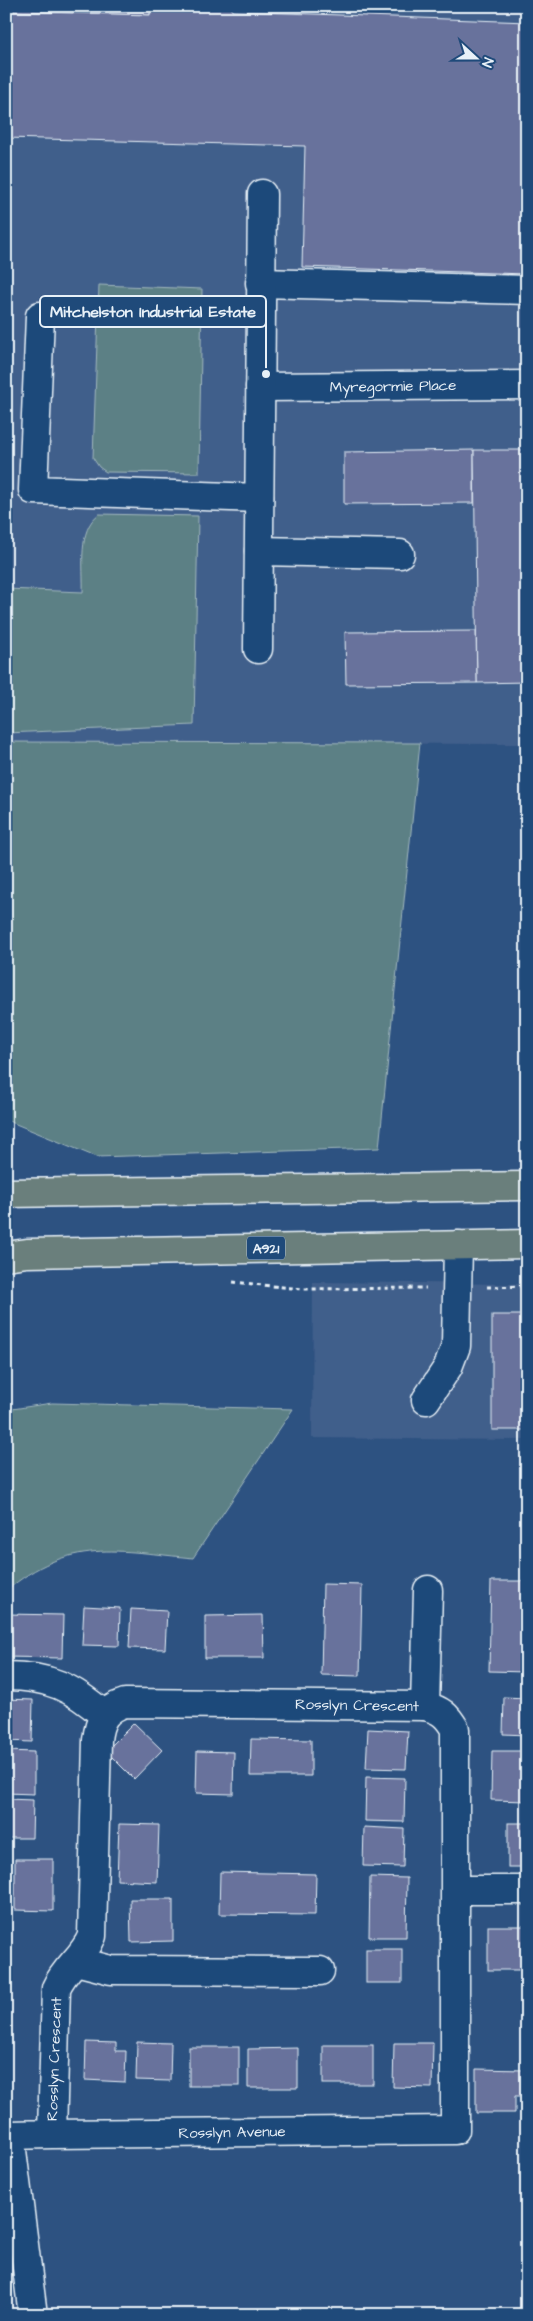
<svg xmlns="http://www.w3.org/2000/svg" width="533" height="2321" font-family="'Architects Daughter',sans-serif">
<rect width="100%" height="100%" fill="#2d5281"/>
<filter id="ink" filterUnits="userSpaceOnUse"><feTurbulence type="fractalNoise" baseFrequency=".02" numOctaves="2"/><feDisplacementMap in="SourceGraphic" scale="10" xChannelSelector="R" yChannelSelector="G"/><feConvolveMatrix kernelMatrix="1 2 1 2 8 2 1 2 1" color-interpolation-filters="sRGB"/></filter>
<g filter="url(#ink)">
<g fill="#415f8b">
<path d="M 6,6 L 527,6 L 527,744 L 6,742 Z"/>
<path d="M 313,1282 L 527,1284 L 527,1440 L 312,1438 Z"/>
</g>
<g fill="#5c8085" stroke="#a2b8be">
<path d="M 99,285 L 202,289 L 199,473 L 106,472 L 99,467 L 93,458 Z"/>
<path d="M 99,514 L 198,516 L 194,725 L 6,733 L 6,589 L 83,592 C 84,567 77,530 99,514 Z"/>
<path d="M 6,742 L 420,743 L 379,1148 L 96,1157 L 6,1120 Z"/>
<path d="M 52,1403 L 293,1409 L 193,1558 C 118,1551 69,1537 6,1591 L 6,1410 Z"/>
</g>
<g fill="#67729c" stroke="#e8f1f8">
<path d="M 6,6 L 151,6 L 150,15 L 6,11 Z"/>
<path d="M 151,6 L 232,6 L 232,11 L 527,22 L 527,274 L 302,267 L 305,146 L 6,138 L 6,11 L 150,15 Z"/>
<path d="M 474,450 L 474,503 L 344,504 L 344,452 Z"/>
<path d="M 474,450 L 526,450 L 527,682 L 477,683 Z"/>
<path d="M 476,631 L 477,683 L 346,684 L 345,632 Z"/>
<rect x="492" y="1315" width="35" height="115"/>
<path d="M 491,1581 L 527,1581 L 527,1672 L 489,1671 Z"/>
<path d="M 323,1584 L 362,1585 L 360,1676 L 321,1675 Z"/>
<path d="M 84,1606 L 120,1608 L 119,1646 L 82,1645 Z"/>
<path d="M 131,1609 L 167,1611 L 165,1649 L 129,1648 Z"/>
<path d="M 6,1614 L 63,1615 L 62,1658 L 6,1657 Z"/>
<path d="M 263,1615 L 264,1658 L 205,1658 L 205,1616 Z"/>
<path d="M 504,1697 L 527,1698 L 527,1735 L 503,1734 Z"/>
<path d="M 6,1699 L 33,1700 L 32,1742 L 6,1741 Z"/>
<path d="M 134,1723 L 162,1750 L 134,1779 L 106,1751 Z"/>
<path d="M 368,1729 L 408,1731 L 406,1769 L 366,1768 Z"/>
<path d="M 251,1739 L 311,1740 L 311,1776 L 250,1776 Z"/>
<path d="M 6,1751 L 34,1752 L 34,1794 L 6,1793 Z"/>
<path d="M 197,1751 L 234,1752 L 233,1794 L 196,1793 Z"/>
<path d="M 492,1751 L 527,1751 L 527,1801 L 491,1800 Z"/>
<path d="M 366,1777 L 405,1778 L 404,1822 L 365,1821 Z"/>
<path d="M 6,1799 L 33,1800 L 32,1838 L 6,1838 Z"/>
<rect x="508" y="1823" width="19" height="44"/>
<path d="M 119,1824 L 159,1825 L 157,1882 L 117,1880 Z"/>
<path d="M 364,1827 L 404,1829 L 403,1867 L 363,1866 Z"/>
<path d="M 15,1859 L 53,1859 L 53,1911 L 15,1910 Z"/>
<path d="M 220,1872 L 316,1874 L 315,1915 L 219,1914 Z"/>
<path d="M 370,1877 L 407,1878 L 406,1937 L 369,1937 Z"/>
<path d="M 130,1899 L 173,1899 L 173,1941 L 131,1942 Z"/>
<rect x="488" y="1926" width="39" height="44"/>
<rect x="366" y="1949" width="36" height="34"/>
<path d="M 86,2042 L 116,2043 L 116,2051 L 126,2051 L 125,2082 L 85,2080 Z"/>
<path d="M 137,2042 L 171,2043 L 170,2081 L 136,2080 Z"/>
<path d="M 394,2043 L 433,2043 L 432,2088 L 393,2087 Z"/>
<rect x="323" y="2045" width="50" height="39"/>
<rect x="189" y="2047" width="50" height="39"/>
<path d="M 298,2048 L 298,2088 L 248,2088 L 248,2049 Z"/>
<path d="M 476,2069 L 525,2070 L 525,2096 L 515,2096 L 515,2113 L 476,2113 Z"/>
</g>
<g fill="none" stroke-linecap="round" stroke-linejoin="round">
<defs>
<g id="minor">
<path d="M 260,283 L 527,290"/>
<path d="M 40,316 L 33,490 L 259,498"/>
<path d="M 260,387 L 527,385"/>
<path d="M 259,551 L 400,554"/>
<path d="M 258,649 L 262,194"/>
<path d="M 426,1400 L 448,1367 L 456,1346 L 458,1245"/>
<path d="M 6,1676 C 49,1676 72,1687 104,1715"/>
<path d="M 425,1706 L 428,1590"/>
<path d="M 456,1890 L 527,1890"/>
<path d="M 76,1961 L 111,1970 L 320,1971"/>
<path d="M 6,2135 L 10,2135 L 33,2315"/>
<path d="M 10,2135 L 52,2134 L 455,2130 L 455,1729 C 447,1715 441,1710 425,1706 L 125,1703 C 105,1709 99,1721 97,1740 L 92,1936 C 83,1958 66,1966 56,1988 L 52,2134"/>
</g>
<g id="major">
<path d="M 6,1193 L 527,1186"/>
<path d="M 6,1256 L 27,1253 L 527,1244"/>
</g>
</defs>
<use href="#minor" stroke="#e8f1f8" stroke-width="31"/>
<use href="#major" stroke="#e8f1f8" stroke-width="31"/>
<g stroke="#e8f1f8" stroke-width="3" stroke-dasharray="4 4" stroke-linecap="butt">
<path d="M 233,1282 L 302,1289 L 426,1288"/>
<path d="M 487,1287 L 527,1286"/>
</g>
<use href="#minor" stroke="#1f4a7a" stroke-width="28"/>
<use href="#major" stroke="#6b7f7c" stroke-width="28"/>
</g>
</g>
<g text-anchor="middle" stroke-width="4" stroke-linejoin="round" paint-order="stroke">
<rect fill="#1f4a7a" stroke="#acbfd2" stroke-width="1" x="247" y="1236.5" width="38" height="23" rx="4"/>
<g font-size="14" font-weight="bold" fill="#e8f1f8">
<text x="266" y="1253">A921</text>
</g>
<g font-size="15" fill="#e8f1f8" stroke="#1f4a7a">
<text transform="translate(393 386) rotate(-1)" y="5">Myregormie Place</text>
<text transform="translate(357 1705) rotate(1)" y="5">Rosslyn Crescent</text>
<text transform="translate(54 2059) rotate(-88)" y="5">Rosslyn Crescent</text>
<text transform="translate(232 2132) rotate(-1)" y="5">Rosslyn Avenue</text>
</g>
</g>
<path fill="none" stroke="#e8f1f8" stroke-width="2" d="M266 374L266 311"/>
<circle fill="#e8f1f8" stroke="#1f4a7a" stroke-width="2" cx="266" cy="374" r="5"/>
<rect fill="#1f4a7a" stroke="#e8f1f8" stroke-width="2" x="40" y="296" width="226" height="31" rx="5"/>
<g font-size="16" text-anchor="middle" font-weight="bold" fill="#e8f1f8">
<text x="153" y="317">Mitchelston Industrial Estate</text>
</g>
<rect width="533" height="2321" fill="none" stroke="#1f4a7a" stroke-width="25"/>
<rect x="12" y="12" width="508" height="2296" fill="none" stroke="#e8f1f8" stroke-width="2" filter="url(#ink)"/>
<g transform="translate(476 58) rotate(111)" stroke="#1f4a7a" stroke-width="4" paint-order="stroke">
<path d="M0-4L9 19L0 12L-9 19Z" fill="#e8f1f8"/>
<text y="-8" font-size="14" font-weight="bold" text-anchor="middle" fill="#e8f1f8">N</text>
</g>
</svg>
